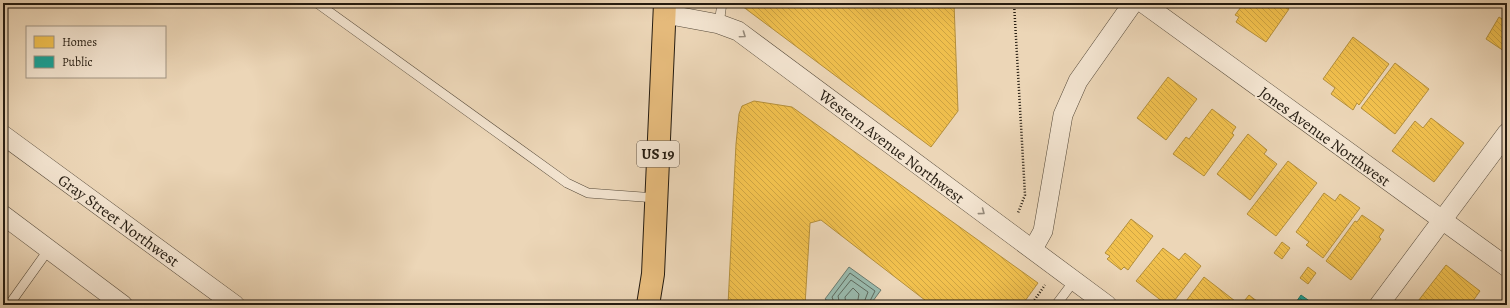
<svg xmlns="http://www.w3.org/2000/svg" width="1510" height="308" font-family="Alegreya,serif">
<defs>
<pattern id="homes-back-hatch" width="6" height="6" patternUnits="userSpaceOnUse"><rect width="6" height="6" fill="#f2c14e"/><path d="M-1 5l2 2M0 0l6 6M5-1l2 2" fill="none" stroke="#cfa543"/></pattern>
<pattern id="public-back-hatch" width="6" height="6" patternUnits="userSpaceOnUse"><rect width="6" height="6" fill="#17a398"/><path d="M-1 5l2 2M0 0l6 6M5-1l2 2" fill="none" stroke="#15847b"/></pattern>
</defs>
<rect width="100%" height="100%" fill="#ecd6b7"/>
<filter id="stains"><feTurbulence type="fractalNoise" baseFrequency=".005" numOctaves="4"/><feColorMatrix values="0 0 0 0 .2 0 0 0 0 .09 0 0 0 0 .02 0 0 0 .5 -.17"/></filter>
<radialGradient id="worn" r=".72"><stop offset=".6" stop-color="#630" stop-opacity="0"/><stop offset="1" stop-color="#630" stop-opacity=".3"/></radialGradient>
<path fill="#99b9ac" stroke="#6a7a6e" d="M 849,267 L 881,290 L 870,305 L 833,305 L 825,299 Z"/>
<g fill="url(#homes-back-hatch)" stroke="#b48f3b">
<path d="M 744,3 L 954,3 L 958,111 L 931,147 L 742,6 Z"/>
<path d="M 1244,3 L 1281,3 L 1289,9 L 1266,42 L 1236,22 L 1239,17 L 1235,15 Z"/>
<path d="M 1499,17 L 1507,22 L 1507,53 L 1486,39 Z"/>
<path d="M 1353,37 L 1389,64 L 1359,105 L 1357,103 L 1353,110 L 1331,94 L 1335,88 L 1323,79 Z"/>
<path d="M 1395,63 L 1429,89 L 1395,134 L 1361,108 Z"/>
<path d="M 1168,77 L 1197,99 L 1166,140 L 1137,118 Z"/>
<path d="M 754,101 L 792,107 L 1038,283 L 1022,305 L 929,305 L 930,304 L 821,220 L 810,223 L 805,305 L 728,305 L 736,144 L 739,114 L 742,106 Z"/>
<path d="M 1212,109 L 1236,127 L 1232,133 L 1234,135 L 1204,176 L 1173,154 L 1186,137 L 1189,139 Z"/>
<path d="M 1431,118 L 1464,143 L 1434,182 L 1392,151 L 1415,121 L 1423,128 Z"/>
<path d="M 1248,134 L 1267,150 L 1264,154 L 1277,164 L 1250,200 L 1217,174 Z"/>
<path d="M 1288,161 L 1317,183 L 1276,236 L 1247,214 Z"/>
<path d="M 1324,193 L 1335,201 L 1340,194 L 1360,208 L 1323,258 L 1306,245 L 1309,242 L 1296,232 Z"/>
<path d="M 1362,215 L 1384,230 L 1379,237 L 1381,239 L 1351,280 L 1326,261 L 1355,221 L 1357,222 Z"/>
<path d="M 1131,219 L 1153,236 L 1128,270 L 1124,267 L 1121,270 L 1107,259 L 1110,256 L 1105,253 Z"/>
<path d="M 1282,242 L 1290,248 L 1282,259 L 1274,253 Z"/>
<path d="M 1163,248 L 1179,260 L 1185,253 L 1201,266 L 1171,305 L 1167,305 L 1136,281 Z"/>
<path d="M 1446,265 L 1480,291 L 1470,305 L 1415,305 Z"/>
<path d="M 1308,267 L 1316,273 L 1308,284 L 1300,278 Z"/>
<path d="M 1204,277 L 1235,301 L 1232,305 L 1183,305 Z"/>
<path d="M 1249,295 L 1262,305 L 1241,305 Z"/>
</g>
<path fill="url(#public-back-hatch)" stroke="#1b7a6f" d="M 1301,295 L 1315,305 L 1294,305 Z"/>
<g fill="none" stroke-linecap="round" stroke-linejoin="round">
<g stroke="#5e6a5e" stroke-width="1">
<path d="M 835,305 L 832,297 L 850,273 L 875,291 L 868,305"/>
<path d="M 840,305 L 838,296 L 851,280 L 868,292 L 863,305"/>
<path d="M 846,305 L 845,297 L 853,288 L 859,294 L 857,305"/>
</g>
<defs>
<g id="lane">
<path d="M 317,3 L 567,183 L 588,193 L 656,198"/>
<path d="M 719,24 L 722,3"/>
<path d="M 9,305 L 49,249"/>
<path d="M 1056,305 L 1074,281"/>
</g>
<g id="street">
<path d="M 1143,3 L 1507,267"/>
<path d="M 665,14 L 719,24 L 738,31 L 1107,305"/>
<path d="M 3,135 L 235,305"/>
<path d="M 3,215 L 123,305"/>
<path d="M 1033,249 L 1043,231 L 1063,115 L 1078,81 L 1133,3"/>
<path d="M 1379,305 L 1507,133"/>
</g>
<path id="primary" d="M 648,305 L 653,274 L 665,3"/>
</defs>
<use href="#lane" stroke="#564a3a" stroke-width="10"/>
<use href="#street" stroke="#564a3a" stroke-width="20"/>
<use href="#primary" stroke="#241b10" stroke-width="24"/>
<g stroke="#241b10" stroke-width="2.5" stroke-dasharray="1 2" stroke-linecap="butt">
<path d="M 1014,3 L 1025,195 L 1018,213"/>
<path d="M 1031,305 L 1045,285"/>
</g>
<use href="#lane" stroke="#f3e4d0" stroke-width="9"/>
<use href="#street" stroke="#f3e4d0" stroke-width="19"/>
<use href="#primary" stroke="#e6bb7c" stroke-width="22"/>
</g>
<defs><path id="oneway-chevron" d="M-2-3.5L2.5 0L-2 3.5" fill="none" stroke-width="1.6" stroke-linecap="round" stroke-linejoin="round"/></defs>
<g stroke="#968a7a">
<use href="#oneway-chevron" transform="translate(743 35) rotate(35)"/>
<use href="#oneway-chevron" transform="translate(982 212) rotate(37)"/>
</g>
<g text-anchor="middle" stroke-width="4" stroke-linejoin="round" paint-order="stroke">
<rect fill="#f3e4d0" stroke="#62574a" stroke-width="1" x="637" y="141" width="42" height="26" rx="3"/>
<g font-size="15" font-weight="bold" fill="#241b10">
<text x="658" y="159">US 19</text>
</g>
<g font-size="16" fill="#241b10" stroke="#f3e4d0">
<text transform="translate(1325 136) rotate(36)" y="6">Jones Avenue Northwest</text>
<text transform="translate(892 146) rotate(37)" y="6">Western Avenue Northwest</text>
<text transform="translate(119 220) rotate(36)" y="6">Gray Street Northwest</text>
</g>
</g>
<rect width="1510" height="308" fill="none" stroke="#ecd6b7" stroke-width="16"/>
<rect x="4" y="4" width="1502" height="300" fill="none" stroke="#241b10" stroke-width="2"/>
<rect x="8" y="8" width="1494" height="292" fill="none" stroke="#241b10"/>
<rect x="26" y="26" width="140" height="52" fill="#f3e4d0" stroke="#a09483"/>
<rect x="34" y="36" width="20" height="12" fill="#f2c14e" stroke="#a09483"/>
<text x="62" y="46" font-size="12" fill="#241b10">Homes</text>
<rect x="34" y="56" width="20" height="12" fill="#17a398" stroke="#a09483"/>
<text x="62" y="66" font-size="12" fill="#241b10">Public</text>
<rect width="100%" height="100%" filter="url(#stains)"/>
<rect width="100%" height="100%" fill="url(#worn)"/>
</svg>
